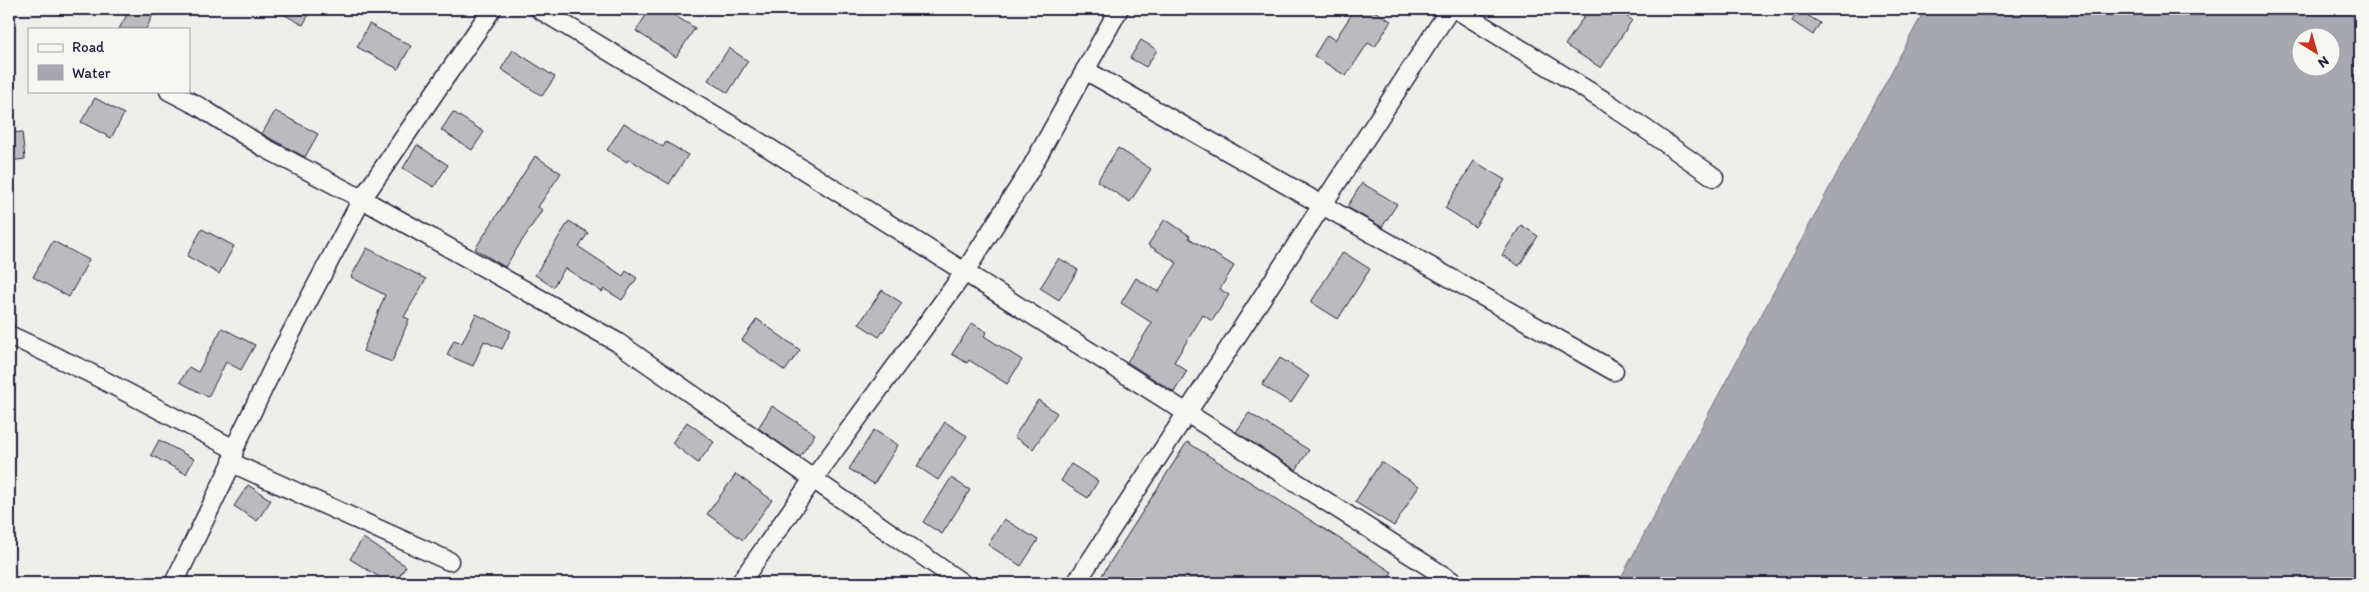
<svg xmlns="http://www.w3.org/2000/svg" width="2369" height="592" font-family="Itim,sans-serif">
<rect width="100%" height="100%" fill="#eeeeeb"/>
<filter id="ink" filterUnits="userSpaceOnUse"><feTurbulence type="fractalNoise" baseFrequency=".02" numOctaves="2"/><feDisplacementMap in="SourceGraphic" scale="10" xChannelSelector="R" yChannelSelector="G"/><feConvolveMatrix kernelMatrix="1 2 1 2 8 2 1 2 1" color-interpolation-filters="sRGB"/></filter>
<g filter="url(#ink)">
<path fill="#a7a7af" stroke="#727281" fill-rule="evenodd" d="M 1925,9 L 2360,9 L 2360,583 L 1618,583 ZM 2302,38 L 2332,38 L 2332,68 L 2302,68 Z"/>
<g fill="#bbbbbf" stroke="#22223b">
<path d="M 130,9 L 146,9 L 154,13 L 146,29 L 119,29 Z"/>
<path d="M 274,9 L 312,9 L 303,25 Z"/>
<path d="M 650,9 L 664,9 L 695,28 L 676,57 L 636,31 Z"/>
<path d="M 1355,9 L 1371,9 L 1391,21 L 1375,47 L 1368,43 L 1346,76 L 1314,56 L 1327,35 L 1335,40 Z"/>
<path d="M 1589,9 L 1615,9 L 1632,20 L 1601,68 L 1565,45 Z"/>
<path d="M 1799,10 L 1820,23 L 1813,35 L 1792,21 Z"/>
<path d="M 369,24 L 411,46 L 398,69 L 357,47 Z"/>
<path d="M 1141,40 L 1157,50 L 1146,67 L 1130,58 Z"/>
<path d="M 729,48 L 748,61 L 728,93 L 708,80 Z"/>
<path d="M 513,50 L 555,77 L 542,96 L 501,69 Z"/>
<path d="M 95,98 L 124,114 L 111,138 L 81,122 Z"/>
<path d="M 275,111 L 318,134 L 305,157 L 262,134 Z"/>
<path d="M 453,112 L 484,132 L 472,150 L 441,130 Z"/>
<path d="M 624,123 L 663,147 L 666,142 L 688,155 L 669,184 L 629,159 L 627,162 L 607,150 Z"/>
<path d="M 22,132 L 25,159 L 9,161 L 9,133 Z"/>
<path d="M 417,145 L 448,165 L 434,187 L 403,168 Z"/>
<path d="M 1118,148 L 1151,169 L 1130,202 L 1097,181 Z"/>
<path d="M 535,156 L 561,173 L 538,207 L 542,210 L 505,267 L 475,249 Z"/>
<path d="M 1474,161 L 1505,180 L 1475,227 L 1445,208 Z"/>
<path d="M 1362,183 L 1397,204 L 1382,227 L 1347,207 Z"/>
<path d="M 1165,219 L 1190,236 L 1189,238 L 1234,266 L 1220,289 L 1229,295 L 1212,321 L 1203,315 L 1174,362 L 1187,371 L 1174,392 L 1127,362 L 1152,323 L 1121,303 L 1136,278 L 1158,292 L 1177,263 L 1148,245 Z"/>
<path d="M 569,221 L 588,233 L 579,247 L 623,276 L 626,271 L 637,278 L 622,300 L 604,289 L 602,292 L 565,268 L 553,287 L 535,275 Z"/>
<path d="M 1521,225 L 1538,236 L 1519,266 L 1502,255 Z"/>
<path d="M 202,229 L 234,246 L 219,274 L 187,256 Z"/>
<path d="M 53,241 L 89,260 L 69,297 L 33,277 Z"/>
<path d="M 367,248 L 426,279 L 404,317 L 409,319 L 392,362 L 363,351 L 385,295 L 351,277 Z"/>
<path d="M 1343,252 L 1370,269 L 1338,319 L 1311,302 Z"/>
<path d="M 1059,258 L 1078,270 L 1059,300 L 1040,288 Z"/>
<path d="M 882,290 L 902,303 L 879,337 L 859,324 Z"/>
<path d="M 476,314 L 511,331 L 502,349 L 484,341 L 473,366 L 447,355 L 454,340 L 462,343 Z"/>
<path d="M 757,319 L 800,350 L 785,371 L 742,340 Z"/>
<path d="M 972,323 L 987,332 L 984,336 L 1022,360 L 1007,384 L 969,360 L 967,363 L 952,354 Z"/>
<path d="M 222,328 L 255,345 L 241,370 L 226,362 L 208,397 L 180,382 L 189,367 L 198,372 Z"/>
<path d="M 1280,358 L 1309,376 L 1291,403 L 1262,385 Z"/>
<path d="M 1038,400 L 1057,413 L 1033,449 L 1014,437 Z"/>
<path d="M 772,406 L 815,434 L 800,457 L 758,428 Z"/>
<path d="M 1249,413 L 1309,450 L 1296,470 L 1236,432 Z"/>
<path d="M 687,422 L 714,442 L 698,463 L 672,443 Z"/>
<path d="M 945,422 L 967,436 L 938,480 L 917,466 Z"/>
<path d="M 874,430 L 898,445 L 874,484 L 849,469 Z"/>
<path d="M 159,440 L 194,459 L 186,474 L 151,455 Z"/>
<path d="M 1187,442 L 1392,572 L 1385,583 L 1097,583 Z"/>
<path d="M 1381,462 L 1419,486 L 1394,526 L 1355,502 Z"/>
<path d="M 1071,464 L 1098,481 L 1088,498 L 1061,481 Z"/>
<path d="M 736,474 L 772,500 L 743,540 L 707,514 Z"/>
<path d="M 951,478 L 970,490 L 942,534 L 923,522 Z"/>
<path d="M 248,485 L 271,500 L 257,521 L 234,506 Z"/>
<path d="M 1004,519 L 1038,540 L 1021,566 L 988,545 Z"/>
<path d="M 363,538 L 406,566 L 395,583 L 389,583 L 350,559 Z"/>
</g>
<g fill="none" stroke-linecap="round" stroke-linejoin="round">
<defs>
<g id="minor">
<path d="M 539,9 L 769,148 L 1455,583"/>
<path d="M 1456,9 L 1611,105 L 1714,177"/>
<path d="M 1085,70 L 1614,371"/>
<path d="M 169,91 L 200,107 L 265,148 L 362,199 L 617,342 L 962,583"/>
<path d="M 9,335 L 88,372 L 234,449"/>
<path d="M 232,463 L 449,561"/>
<path d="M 174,583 L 232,463 L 234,449 L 278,358 L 362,199 L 492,9"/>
<path d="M 740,583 L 814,478 L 964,273 L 1030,170 L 1119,9"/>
<path d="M 1076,583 L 1450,9"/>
</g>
</defs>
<use href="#minor" stroke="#22223b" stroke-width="21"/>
<use href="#minor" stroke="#f6f6f2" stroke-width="18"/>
</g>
</g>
<rect width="2369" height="592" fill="none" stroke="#f6f6f2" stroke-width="30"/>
<rect x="15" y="15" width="2339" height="562" fill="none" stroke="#22223b" stroke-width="2" filter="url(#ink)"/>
<rect x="28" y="28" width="162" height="65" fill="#f6f6f2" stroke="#a1a1a9"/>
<rect x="38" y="44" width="25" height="8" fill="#f6f6f2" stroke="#a1a1a9"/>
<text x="72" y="52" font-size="15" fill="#22223b">Road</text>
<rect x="38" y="65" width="25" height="15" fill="#a7a7af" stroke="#a1a1a9"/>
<text x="72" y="78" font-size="15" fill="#22223b">Water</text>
<g transform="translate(2316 52) rotate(143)"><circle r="24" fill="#f6f6f2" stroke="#a1a1a9"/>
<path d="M0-4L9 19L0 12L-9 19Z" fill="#c8321e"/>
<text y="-8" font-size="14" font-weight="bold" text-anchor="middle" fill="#22223b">N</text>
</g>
</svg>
